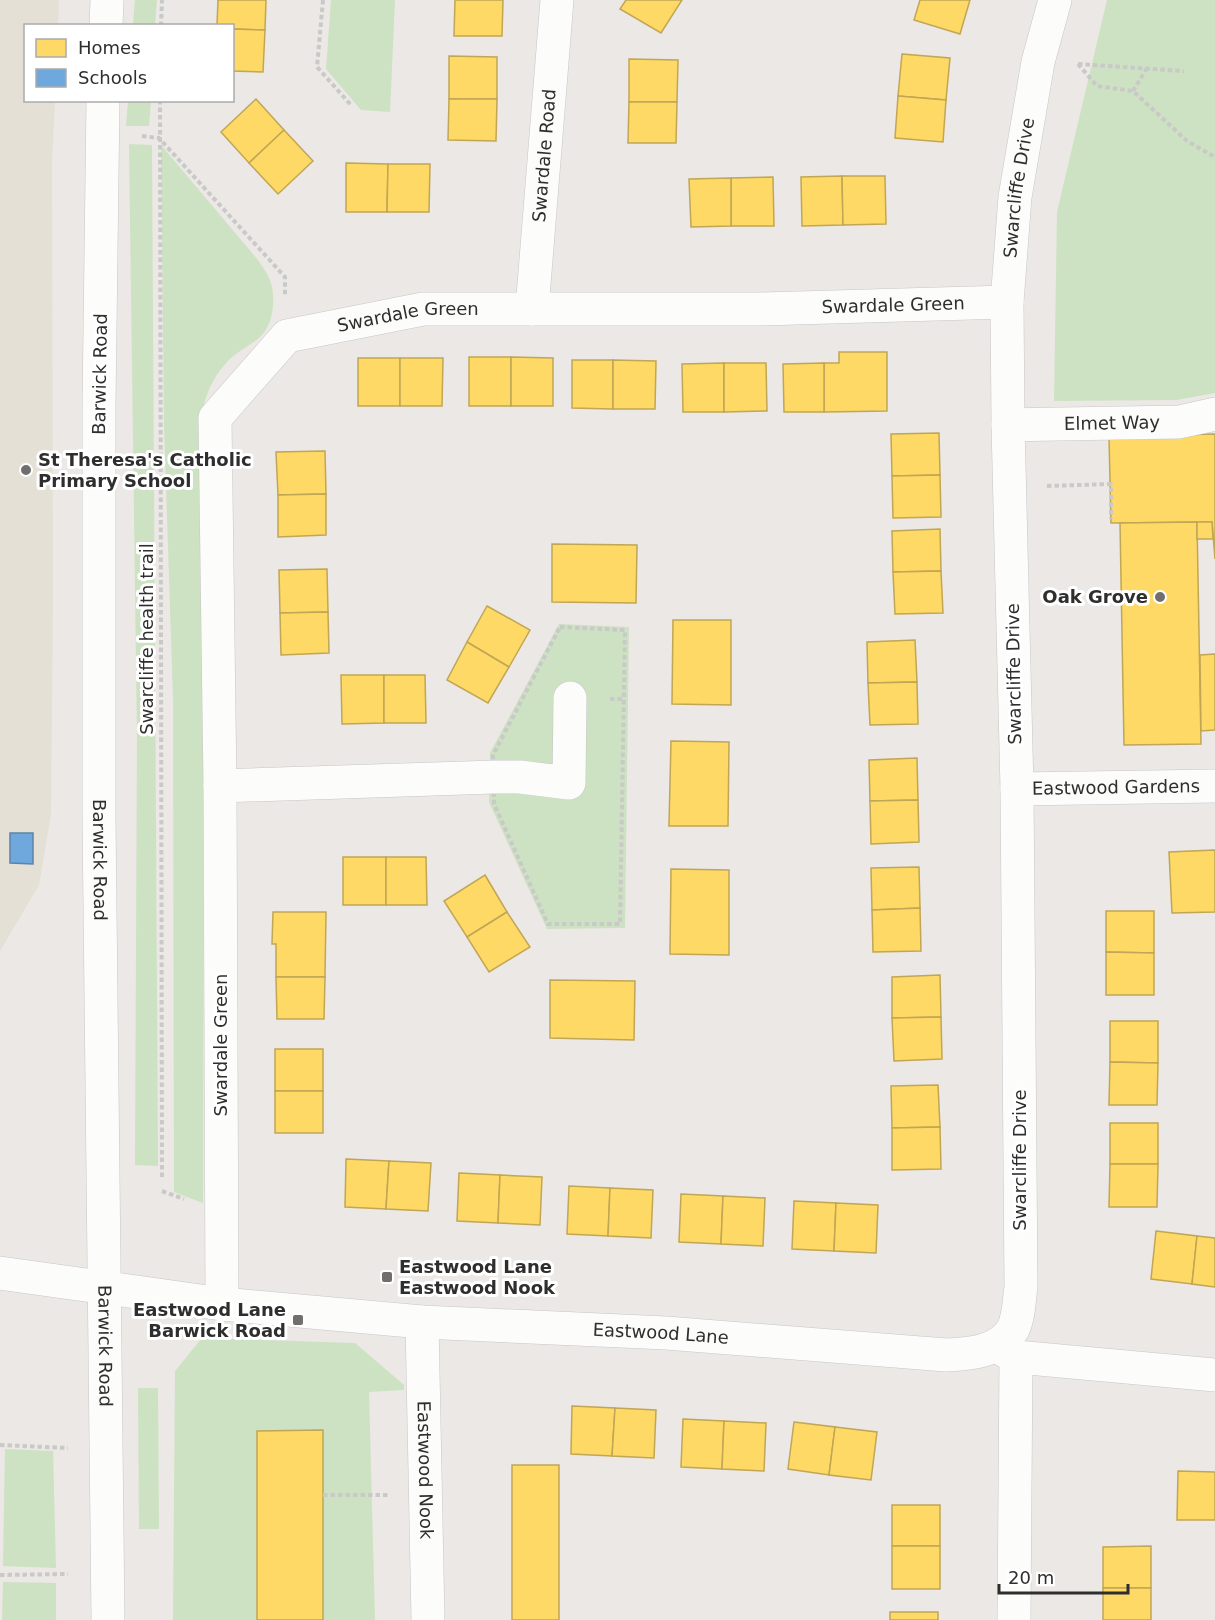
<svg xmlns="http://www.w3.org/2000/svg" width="1215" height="1620" font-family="'DejaVu Sans',sans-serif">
<rect width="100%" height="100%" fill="#ebe8e5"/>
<path fill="#e4e0d5" d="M 0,0 L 59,0 L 58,25 L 26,26 L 26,100 L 55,101 L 52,162 L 53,595 L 51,814 L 39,885 L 0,951 Z"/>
<g fill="#cde2c2">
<path d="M 135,0 L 157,0 L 155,25 L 133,25 Z"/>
<path d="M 331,0 L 395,0 L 390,112 L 361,110 L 326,69 Z"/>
<path d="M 1107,0 L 1215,0 L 1215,393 L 1176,400 L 1054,401 L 1057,212 Z"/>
<path d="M 128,101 L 151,101 L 149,126 L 126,126 Z"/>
<path d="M 129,144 L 152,145 L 158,1166 L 135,1165 L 137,736 Z"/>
<path d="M 161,145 L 258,260 C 262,266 267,273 270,280 C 276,297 274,324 260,337 C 250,346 236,352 227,362 C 210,380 203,402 199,426 L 204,703 L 203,1203 L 174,1192 L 173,698 L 164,425 Z"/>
<path d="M 559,624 L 629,627 L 625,928 L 547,929 L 489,802 L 490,753 Z"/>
<path d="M 202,1338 L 355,1343 L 404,1385 L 404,1390 L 369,1392 L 375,1620 L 173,1620 L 175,1371 Z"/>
<path d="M 138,1388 L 158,1388 L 159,1529 L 139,1529 Z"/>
<path d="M 5,1449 L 53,1451 L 56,1568 L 3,1566 Z"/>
<path d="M 3,1582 L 56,1583 L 56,1620 L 2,1620 Z"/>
</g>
<g fill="#ffd966" stroke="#c0a655" stroke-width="1.5">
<path d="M 218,0 L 266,0 L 265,30 L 232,29 L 232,26 L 217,26 Z"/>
<path d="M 455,0 L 503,0 L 502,36 L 454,36 Z"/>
<path d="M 626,0 L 682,0 L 661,33 L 620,9 Z"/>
<path d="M 920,0 L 970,0 L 960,34 L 914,20 Z"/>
<path d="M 232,29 L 265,30 L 263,72 L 232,71 Z"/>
<path d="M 902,54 L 950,58 L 946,100 L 898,96 Z"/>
<path d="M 449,56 L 497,57 L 497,99 L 449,99 Z"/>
<path d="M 629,59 L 678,60 L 677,102 L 629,102 Z"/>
<path d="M 898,96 L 946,100 L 943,142 L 895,138 Z"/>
<path d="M 256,99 L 284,130 L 249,163 L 221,132 Z"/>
<path d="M 449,99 L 497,99 L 496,141 L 448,140 Z"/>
<path d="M 629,102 L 677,102 L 676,143 L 628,143 Z"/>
<path d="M 284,130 L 313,161 L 278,194 L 249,163 Z"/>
<path d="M 346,163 L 388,164 L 387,212 L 346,212 Z"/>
<path d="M 388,164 L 430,164 L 429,212 L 387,212 Z"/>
<path d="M 842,176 L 843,225 L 802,226 L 801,177 Z"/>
<path d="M 842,176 L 885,176 L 886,224 L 843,225 Z"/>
<path d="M 773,177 L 774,226 L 731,226 L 731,178 Z"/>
<path d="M 731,178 L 731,226 L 691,227 L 689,179 Z"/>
<path d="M 839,352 L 887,352 L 887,411 L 824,412 L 824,363 L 839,363 Z"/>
<rect x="469" y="357" width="42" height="49"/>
<path d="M 511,357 L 553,358 L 553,406 L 511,406 Z"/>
<rect x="358" y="358" width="42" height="48"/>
<path d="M 400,358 L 443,358 L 442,406 L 400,406 Z"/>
<path d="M 572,360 L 613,360 L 613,409 L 572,408 Z"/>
<path d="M 613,360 L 656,361 L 655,409 L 613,409 Z"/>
<path d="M 724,363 L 724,412 L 683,412 L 682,364 Z"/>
<path d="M 724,363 L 766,363 L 767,411 L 724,412 Z"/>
<path d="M 824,363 L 824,412 L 784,412 L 783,364 Z"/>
<path d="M 939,433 L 940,475 L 892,476 L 891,434 Z"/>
<path d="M 1215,434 L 1215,559 L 1212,522 L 1111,523 L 1109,437 Z"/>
<path d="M 325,451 L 326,494 L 278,495 L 276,452 Z"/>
<path d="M 940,475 L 941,517 L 893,518 L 892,476 Z"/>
<path d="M 326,494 L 326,535 L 278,537 L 278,495 Z"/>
<path d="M 1197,522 L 1201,744 L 1124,745 L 1120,523 Z"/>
<path d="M 1197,522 L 1212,522 L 1213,539 L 1197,539 Z"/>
<path d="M 940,529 L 941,571 L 893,572 L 892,531 Z"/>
<path d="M 552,544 L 637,545 L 636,603 L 552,602 Z"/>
<path d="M 327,569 L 328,612 L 280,613 L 279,570 Z"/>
<path d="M 941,571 L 943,613 L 895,614 L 893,572 Z"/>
<path d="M 487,606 L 530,630 L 509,667 L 467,642 Z"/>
<path d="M 328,612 L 329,653 L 281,655 L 280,613 Z"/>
<path d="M 673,620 L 731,620 L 731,705 L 672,704 Z"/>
<path d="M 915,640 L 917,682 L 868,683 L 867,642 Z"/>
<path d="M 467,642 L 509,667 L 488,703 L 447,680 Z"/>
<path d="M 1215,654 L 1215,730 L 1201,731 L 1200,655 Z"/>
<path d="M 341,675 L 384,675 L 384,723 L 342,724 Z"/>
<path d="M 384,675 L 425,675 L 426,723 L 384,723 Z"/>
<path d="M 917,682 L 918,724 L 870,725 L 868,683 Z"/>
<path d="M 671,741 L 729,742 L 728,826 L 669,826 Z"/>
<path d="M 917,758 L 918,800 L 870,801 L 869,760 Z"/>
<path d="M 918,800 L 919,842 L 871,844 L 870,801 Z"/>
<path d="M 1215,850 L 1215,912 L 1172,913 L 1169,852 Z"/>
<rect x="343" y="857" width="43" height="48"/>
<path d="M 386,857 L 426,857 L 427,905 L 386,905 Z"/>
<path d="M 919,867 L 920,908 L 872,910 L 871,868 Z"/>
<path d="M 671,869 L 729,870 L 729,955 L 670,954 Z"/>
<path d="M 485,875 L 507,912 L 467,937 L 444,901 Z"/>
<path d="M 920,908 L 921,951 L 873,952 L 872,910 Z"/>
<path d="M 1106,911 L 1154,911 L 1154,953 L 1106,952 Z"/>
<path d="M 273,912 L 326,912 L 325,977 L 276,977 L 276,944 L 272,944 Z"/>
<path d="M 507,912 L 530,947 L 489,972 L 467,937 Z"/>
<path d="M 1106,952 L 1154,953 L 1154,995 L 1106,995 Z"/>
<path d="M 940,975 L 941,1017 L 892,1018 L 892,977 Z"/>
<path d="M 276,977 L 325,977 L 324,1019 L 277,1019 Z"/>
<path d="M 550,980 L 635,981 L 634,1040 L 550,1038 Z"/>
<path d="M 941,1017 L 942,1059 L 894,1061 L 892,1018 Z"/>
<path d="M 1110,1021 L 1158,1021 L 1158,1063 L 1110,1062 Z"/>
<rect x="275" y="1049" width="48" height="42"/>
<path d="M 1110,1062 L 1158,1063 L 1157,1105 L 1109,1105 Z"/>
<path d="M 938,1085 L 940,1127 L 892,1128 L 891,1086 Z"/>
<rect x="275" y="1091" width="48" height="42"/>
<rect x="1110" y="1123" width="48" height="41"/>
<path d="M 940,1127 L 941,1169 L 892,1170 L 892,1128 Z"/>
<path d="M 346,1159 L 389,1161 L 386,1209 L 345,1207 Z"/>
<path d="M 389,1161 L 431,1163 L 428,1211 L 386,1209 Z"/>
<path d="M 1110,1164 L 1158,1164 L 1157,1207 L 1109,1207 Z"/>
<path d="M 459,1173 L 500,1175 L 498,1223 L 457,1221 Z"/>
<path d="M 500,1175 L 542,1177 L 540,1225 L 498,1223 Z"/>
<path d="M 569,1186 L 610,1188 L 608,1236 L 567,1234 Z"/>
<path d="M 610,1188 L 653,1190 L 651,1238 L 608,1236 Z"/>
<path d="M 681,1194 L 723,1196 L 721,1244 L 679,1242 Z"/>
<path d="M 723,1196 L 765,1198 L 763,1246 L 721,1244 Z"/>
<path d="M 794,1201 L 836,1203 L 834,1251 L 792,1249 Z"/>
<path d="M 836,1203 L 878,1205 L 876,1253 L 834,1251 Z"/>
<path d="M 1156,1231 L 1197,1236 L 1192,1284 L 1151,1279 Z"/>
<path d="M 1197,1236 L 1215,1238 L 1215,1287 L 1192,1284 Z"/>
<path d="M 572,1406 L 615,1408 L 612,1456 L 571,1454 Z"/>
<path d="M 615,1408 L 656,1410 L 654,1458 L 612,1456 Z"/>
<path d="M 683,1419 L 724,1421 L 722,1469 L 681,1467 Z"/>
<path d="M 724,1421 L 766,1423 L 764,1471 L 722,1469 Z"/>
<path d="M 794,1422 L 835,1427 L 829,1475 L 788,1469 Z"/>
<path d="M 835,1427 L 877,1432 L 871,1480 L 829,1475 Z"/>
<path d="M 323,1430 L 323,1620 L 257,1620 L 257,1431 Z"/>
<rect x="512" y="1465" width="47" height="155"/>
<path d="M 1178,1471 L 1215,1472 L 1215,1520 L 1177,1520 Z"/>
<rect x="892" y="1505" width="48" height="41"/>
<rect x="892" y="1546" width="48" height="43"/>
<path d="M 1151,1546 L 1151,1588 L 1103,1588 L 1103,1547 Z"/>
<rect x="1103" y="1588" width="48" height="32"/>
<rect x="890" y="1612" width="48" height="8"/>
</g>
<path fill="#6fa8dc" stroke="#5c83a8" stroke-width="1.5" d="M 10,833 L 33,833 L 33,864 L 10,863 Z"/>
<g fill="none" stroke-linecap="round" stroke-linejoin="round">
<defs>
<g id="minor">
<path d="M 106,26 L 107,0"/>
<path id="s1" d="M 103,100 L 99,406 L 99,819 L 108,1620"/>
<path id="s2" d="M 532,309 L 557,0"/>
<path id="s3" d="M 1008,425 L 1179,422 L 1215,414"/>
<path d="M 220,786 L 494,777 L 520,777 L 569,783 L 570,698"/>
<path id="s4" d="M 1017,789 L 1215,786"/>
<path id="s5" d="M 0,1273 L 222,1304 L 422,1322 L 666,1333 L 946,1355 C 970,1354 999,1352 1013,1329 C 1019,1317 1019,1300 1021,1287 L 1017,789 L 1008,425 L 1007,302 L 1015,197 L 1038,62 L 1055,0"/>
<path id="s6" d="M 222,1304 L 220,786 L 215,418 L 287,336 L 423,309 L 759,309 L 1007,302"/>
<path id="s7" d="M 422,1322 L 428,1620"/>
<path d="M 996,1346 L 1016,1357 L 1215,1375"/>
<path d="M 1014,1620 L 1016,1357"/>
</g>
</defs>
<use href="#minor" stroke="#c8c6c7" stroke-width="34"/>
<g stroke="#c9c9c8" stroke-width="4" stroke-dasharray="4.5 3" stroke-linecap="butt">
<path d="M 323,0 L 317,67 L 351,105"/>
<path d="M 161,26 L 162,0"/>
<path d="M 1078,64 L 1097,86 L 1133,91 L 1187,141 L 1215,157"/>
<path d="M 1078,64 L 1184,71"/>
<path d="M 1133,91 L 1147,68"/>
<path d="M 160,100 L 162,1178"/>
<path d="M 142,136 L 159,138 L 285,277 L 285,296"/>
<path d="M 1047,486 L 1111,484 L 1111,519"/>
<path d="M 560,627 L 625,630 L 620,924 L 548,924 L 494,804 L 493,755 Z"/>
<path d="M 610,699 L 624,699"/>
<path d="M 162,1191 L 184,1199"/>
<path d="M 0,1445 L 68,1448"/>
<path d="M 323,1495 L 388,1495"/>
<path d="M 0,1575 L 68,1574"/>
</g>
<use href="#minor" stroke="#fcfcfb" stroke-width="33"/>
</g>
<g fill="#706f6e" stroke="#fff" stroke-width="2">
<circle cx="26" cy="470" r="6"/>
<circle cx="1160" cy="597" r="6"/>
<rect x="381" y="1271" width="12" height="12" rx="3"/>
<rect x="292" y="1314" width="12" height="12" rx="3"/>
</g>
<g text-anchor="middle" stroke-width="6" stroke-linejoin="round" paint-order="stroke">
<g font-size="18" fill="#2e2e2e" stroke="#fff">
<text dy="6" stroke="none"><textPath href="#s2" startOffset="154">Swardale Road</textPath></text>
<text dy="6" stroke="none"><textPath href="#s5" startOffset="2168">Swarcliffe Drive</textPath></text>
<text dy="6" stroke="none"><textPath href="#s6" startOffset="1604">Swardale Green</textPath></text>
<text dy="6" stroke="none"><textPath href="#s6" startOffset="1118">Swardale Green</textPath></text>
<text transform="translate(100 374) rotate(-89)" y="6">Barwick Road</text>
<text dy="6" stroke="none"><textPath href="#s3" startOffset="104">Elmet Way</textPath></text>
<text transform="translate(147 639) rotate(-90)" y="6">Swarcliffe health trail</text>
<text transform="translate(1014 674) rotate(-91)" y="6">Swarcliffe Drive</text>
<text dy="6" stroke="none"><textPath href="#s4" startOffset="99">Eastwood Gardens</textPath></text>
<text dy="6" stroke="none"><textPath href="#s1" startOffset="760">Barwick Road</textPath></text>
<text transform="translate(221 1045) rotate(-90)" y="6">Swardale Green</text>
<text transform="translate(1020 1160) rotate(-90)" y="6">Swarcliffe Drive</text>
<text dy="6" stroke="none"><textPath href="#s5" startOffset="664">Eastwood Lane</textPath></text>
<text dy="6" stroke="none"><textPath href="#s1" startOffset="1246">Barwick Road</textPath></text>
<text dy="6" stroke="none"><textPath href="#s7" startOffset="148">Eastwood Nook</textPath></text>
</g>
<g font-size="18" font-weight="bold" fill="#2e2e2e" stroke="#fff" text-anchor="start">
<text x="38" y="466">St Theresa's Catholic<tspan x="38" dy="21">Primary School</tspan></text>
<text x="1148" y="603" text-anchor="end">Oak Grove</text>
<text x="399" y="1273">Eastwood Lane<tspan x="399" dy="21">Eastwood Nook</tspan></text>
<text x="286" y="1316" text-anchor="end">Eastwood Lane<tspan x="286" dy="21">Barwick Road</tspan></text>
</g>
</g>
<rect x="24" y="24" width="210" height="78" fill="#ffffff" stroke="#ababab" stroke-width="1.5"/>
<rect x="36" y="39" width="30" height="18" fill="#ffd966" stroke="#ababab" stroke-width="1.5"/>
<text x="78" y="54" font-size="18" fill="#2e2e2e">Homes</text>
<rect x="36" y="69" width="30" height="18" fill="#6fa8dc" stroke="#ababab" stroke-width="1.5"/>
<text x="78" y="84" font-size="18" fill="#2e2e2e">Schools</text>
<path d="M999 1584v9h129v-9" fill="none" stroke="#2e2e2e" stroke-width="3"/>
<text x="1008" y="1584" font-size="18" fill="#2e2e2e" stroke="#ffffff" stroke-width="4.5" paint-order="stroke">20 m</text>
</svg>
